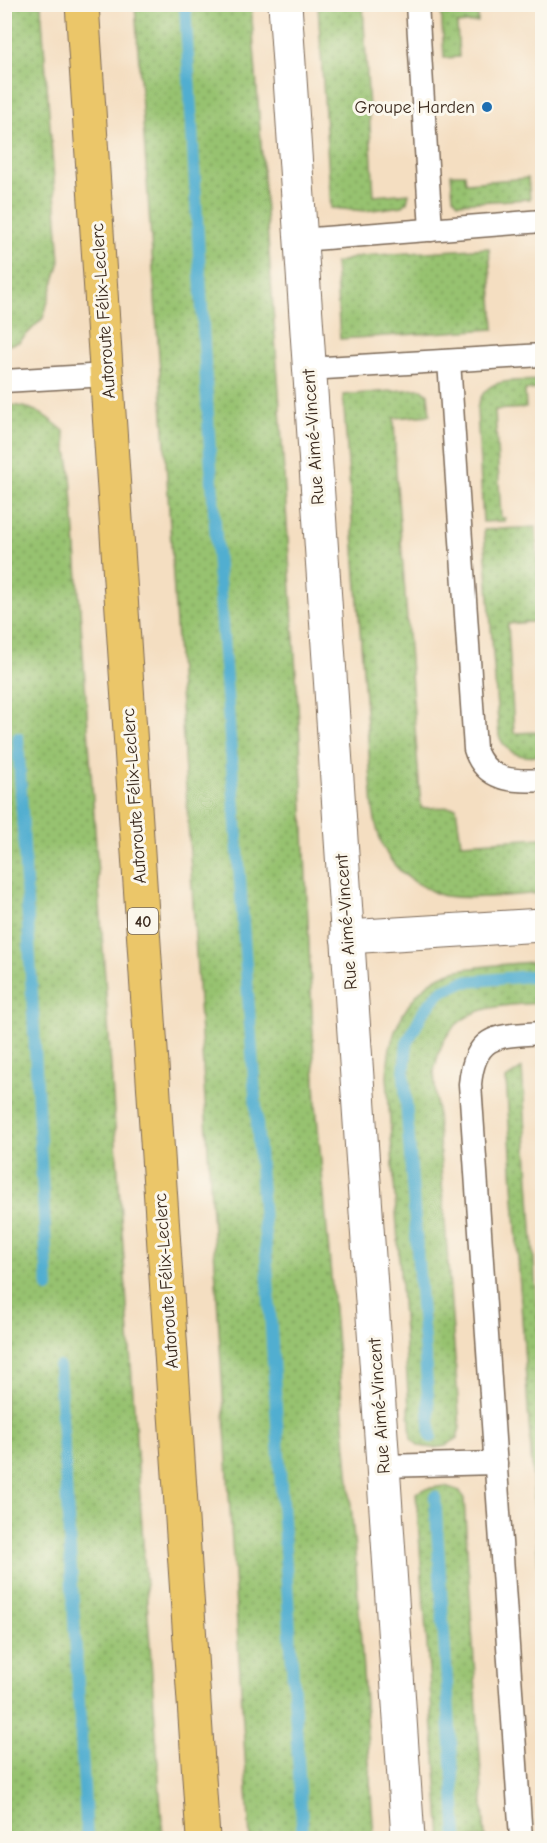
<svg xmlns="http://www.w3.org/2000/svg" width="547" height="1843" font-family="'Comic Neue',sans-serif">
<defs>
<pattern id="grass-dots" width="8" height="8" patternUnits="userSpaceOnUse" patternTransform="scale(1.5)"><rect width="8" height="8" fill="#97c270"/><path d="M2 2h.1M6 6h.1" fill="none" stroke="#7c9e5b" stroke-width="1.8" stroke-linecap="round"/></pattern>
</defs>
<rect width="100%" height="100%" fill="#fbf7ec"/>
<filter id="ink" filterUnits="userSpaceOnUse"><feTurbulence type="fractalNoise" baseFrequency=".0167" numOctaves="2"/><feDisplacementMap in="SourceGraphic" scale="12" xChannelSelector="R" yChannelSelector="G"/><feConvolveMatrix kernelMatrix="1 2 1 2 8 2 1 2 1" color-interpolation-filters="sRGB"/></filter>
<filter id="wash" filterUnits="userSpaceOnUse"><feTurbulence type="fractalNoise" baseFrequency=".008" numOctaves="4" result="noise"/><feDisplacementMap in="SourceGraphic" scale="24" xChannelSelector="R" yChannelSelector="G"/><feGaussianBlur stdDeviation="1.35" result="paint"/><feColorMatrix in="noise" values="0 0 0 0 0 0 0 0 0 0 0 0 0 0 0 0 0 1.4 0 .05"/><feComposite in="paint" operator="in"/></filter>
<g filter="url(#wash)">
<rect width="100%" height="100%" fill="#f4dec1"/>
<g fill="url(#grass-dots)" stroke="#697647" stroke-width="1.5">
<path d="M 4,5 L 41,5 L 60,261 L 43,318 L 19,342 L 5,346 Z"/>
<path d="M 135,5 L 251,5 L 279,391 L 300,739 L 316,1104 L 355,1551 L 374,1838 L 250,1838 L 165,445 Z"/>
<path d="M 318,5 L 363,5 L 374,196 L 409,193 L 407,202 L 403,206 L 365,211 L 331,208 Z"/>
<path d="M 441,5 L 471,5 L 472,13 L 478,14 L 478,22 L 457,24 L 459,57 L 444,58 Z"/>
<path d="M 451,174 L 465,174 L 466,183 L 528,178 L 530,199 L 458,203 L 453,197 Z"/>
<path d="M 489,248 L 494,329 L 340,339 L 335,263 L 361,256 Z"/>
<path d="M 542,380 L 542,389 L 525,390 L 526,408 L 495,410 L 501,518 L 505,518 L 505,521 L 483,522 L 477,409 C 484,374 514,382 542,380 Z"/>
<path d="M 416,389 L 422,389 L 428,394 L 430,415 L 394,418 L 396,472 L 421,808 L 456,807 L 461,843 L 542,838 L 542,893 C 511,895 476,900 445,896 C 439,895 433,892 428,889 C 391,872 379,848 373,809 L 343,395 Z"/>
<path d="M 5,405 C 32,405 44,414 64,431 L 71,475 L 163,1838 L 5,1838 Z"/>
<path d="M 536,527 L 541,621 L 508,624 L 514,733 L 540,732 L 542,755 C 523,759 507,755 499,736 L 484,530 Z"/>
<path d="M 542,961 L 542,1003 C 508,1005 465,1004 445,1039 C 439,1048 437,1060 434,1071 L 460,1428 L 457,1438 L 446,1446 L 434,1448 L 419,1446 L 411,1438 L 387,1076 C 388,1066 388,1054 391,1044 C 400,1010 424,976 459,970 C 487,965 515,964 542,961 Z"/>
<path d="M 522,1068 L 542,1387 L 542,1617 L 506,1079 Z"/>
<path d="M 445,1486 L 460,1491 L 464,1499 L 485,1838 L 441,1838 L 416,1493 L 424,1489 Z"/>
</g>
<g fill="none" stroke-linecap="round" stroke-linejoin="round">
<g stroke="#51aed0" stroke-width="12">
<path d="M 185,4 L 210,452 L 268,1280 L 303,1838"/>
<path d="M 18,738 L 48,1287"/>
<path d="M 59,1367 L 87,1838"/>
<path d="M 431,1437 L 404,1074 L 407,1043 L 423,1012 L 440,992 L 463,982 L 542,975"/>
<path d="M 435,1497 L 457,1838"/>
</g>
</g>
</g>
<g filter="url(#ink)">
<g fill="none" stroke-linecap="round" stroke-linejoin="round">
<defs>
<g id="service">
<path d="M 417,4 L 431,230"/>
<path d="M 300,240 L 542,221"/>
<path d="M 449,361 L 475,749 C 485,781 514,782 542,780"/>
<path d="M 308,369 L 542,355"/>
<path d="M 4,381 L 107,375"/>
<path d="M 383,1466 L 496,1463"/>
<path d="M 521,1838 L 470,1084 C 475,1032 500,1036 542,1033"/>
</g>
<g id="minor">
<path d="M 285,4 L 408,1838"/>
<path d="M 347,937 L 542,925"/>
</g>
<path id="motorway" d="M 82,4 L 203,1838"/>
</defs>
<use href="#service" stroke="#7c6957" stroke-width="25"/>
<use href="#minor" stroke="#7c6957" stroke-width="35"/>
<use href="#motorway" stroke="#7c6957" stroke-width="35"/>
<use href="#service" stroke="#fff" stroke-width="22"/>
<use href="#minor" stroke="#fff" stroke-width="33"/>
<use href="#motorway" stroke="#ebc669" stroke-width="33"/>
</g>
</g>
<circle fill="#1f6fb2" stroke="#fbf7ec" stroke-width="2" cx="487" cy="107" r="6"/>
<g text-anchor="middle" stroke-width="6" stroke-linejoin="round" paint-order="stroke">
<rect fill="#fbf7ec" stroke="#75685c" stroke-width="1.5" x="128" y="908" width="30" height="26" rx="4.5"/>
<g font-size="16" font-weight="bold" fill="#3b2a1e">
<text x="143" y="927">40</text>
</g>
<g font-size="18" fill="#3b2a1e" stroke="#fbf7ec" text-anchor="end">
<text x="475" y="113">Groupe Harden</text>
</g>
<g font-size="18" fill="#3b2a1e" stroke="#fbf7ec">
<text transform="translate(103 311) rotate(-94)" y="6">Autoroute Félix-Leclerc</text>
<text transform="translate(313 437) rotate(-94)" y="6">Rue Aimé-Vincent</text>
<text transform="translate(134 796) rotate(-94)" y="6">Autoroute Félix-Leclerc</text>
<text transform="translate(346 922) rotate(-94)" y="6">Rue Aimé-Vincent</text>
<text transform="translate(166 1281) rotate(-94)" y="6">Autoroute Félix-Leclerc</text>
<text transform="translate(379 1406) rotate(-94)" y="6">Rue Aimé-Vincent</text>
</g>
</g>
<rect width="547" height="1843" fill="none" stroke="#fbf7ec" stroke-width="24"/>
</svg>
